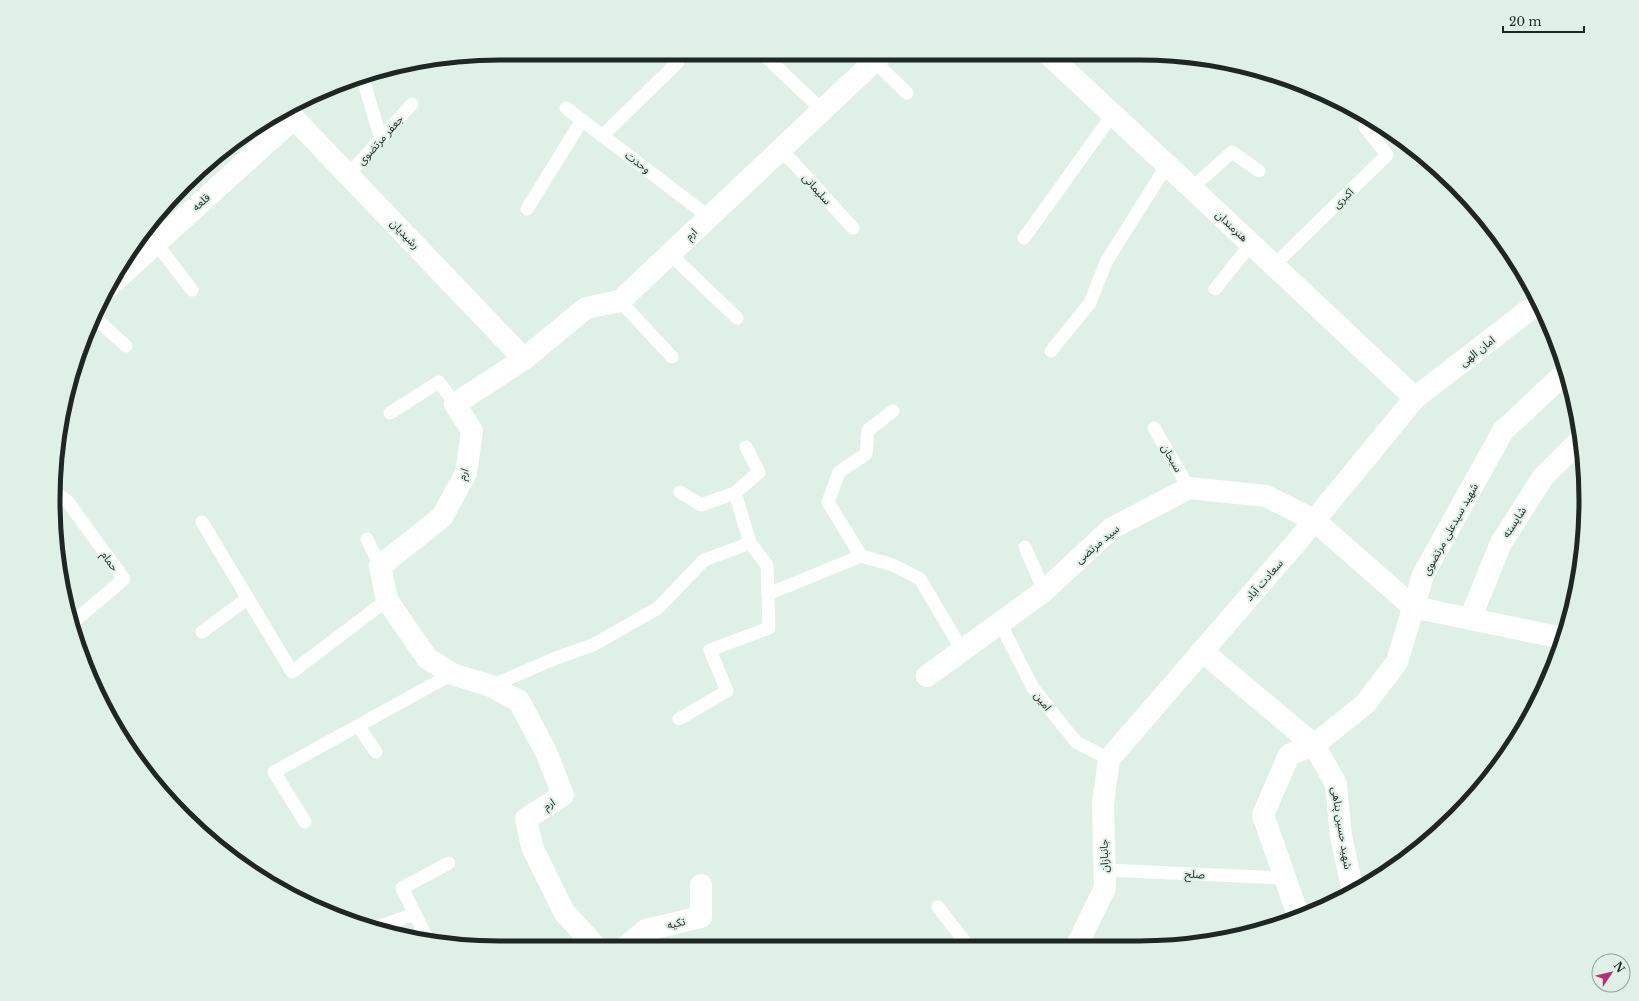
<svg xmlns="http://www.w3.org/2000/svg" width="1639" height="1001" font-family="'Libre Baskerville','Noto Sans Arabic',serif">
<rect width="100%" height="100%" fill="#dff1e7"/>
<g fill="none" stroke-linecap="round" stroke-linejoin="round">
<g stroke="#fff" stroke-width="13">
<path d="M 765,56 L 822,110"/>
<path d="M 874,61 L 907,93"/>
<path d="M 362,76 L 381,139"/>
<path d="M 566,108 L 709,217"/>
<path d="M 602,136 L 678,62"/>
<path d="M 781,149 L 853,228"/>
<path d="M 348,175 L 412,104"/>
<path d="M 1192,188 L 1232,152 L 1259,171"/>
<path d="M 527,209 L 582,120"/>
<path d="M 1024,238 L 1113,114"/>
<path d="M 156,243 L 192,290"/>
<path d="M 670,254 L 737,318"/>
<path d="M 1274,265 L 1387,155 L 1365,127"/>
<path d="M 1215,289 L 1251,244"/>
<path d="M 620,301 L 672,357"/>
<path d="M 93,316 L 126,346"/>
<path d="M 1051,351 L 1090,303 L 1106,262 L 1167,165"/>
<path d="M 893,411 L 868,430 L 866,454 L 839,472 L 828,502 L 861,556 L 893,565 L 920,579 L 962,650"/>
<path d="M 390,413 L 439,382 L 455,404"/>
<path d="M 1154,428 L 1189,488"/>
<path d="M 54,491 L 68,502 L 124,579 L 72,623"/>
<path d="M 680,492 L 701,505 L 735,493 L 759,472 L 746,447"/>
<path d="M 202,522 L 292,672 L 387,600"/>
<path d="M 367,539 L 380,566"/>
<path d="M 1025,547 L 1044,591"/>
<path d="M 768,594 L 861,556"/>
<path d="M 1000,623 L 1033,688 L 1076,742 L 1109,759"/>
<path d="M 202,632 L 248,598"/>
<path d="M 491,686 L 556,658 L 593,645 L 658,608 L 704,560 L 750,543"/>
<path d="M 679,719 L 727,691 L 710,650 L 769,628 L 767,565 L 750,543 L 735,493"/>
<path d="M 358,726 L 376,752"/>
<path d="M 305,822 L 274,772 L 452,674"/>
<path d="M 1105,870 L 1285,878"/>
<path d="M 938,907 L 969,947"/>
<path d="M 375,928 L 415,914"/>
<path d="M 427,938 L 402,888 L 449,863"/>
</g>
<g stroke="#fff" stroke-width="22">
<path d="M 1048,54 L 1167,165 L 1415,398 L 1538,303"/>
<path d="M 286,110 L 524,359"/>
<path d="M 109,286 L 294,118"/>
<path d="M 1413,607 L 1562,638"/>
<path d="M 1470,619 L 1501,543 L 1543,477 L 1580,440"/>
<path d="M 1202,651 L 1314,745 L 1336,784 L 1341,836 L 1353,892"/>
<path d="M 927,676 L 1044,591 L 1112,528 L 1189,488 L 1266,496 L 1314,520"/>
<path d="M 1298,915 L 1263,815 L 1289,755 L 1314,745 L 1365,704 L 1397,662 L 1423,575 L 1503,431 L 1565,373"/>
<path d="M 596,947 L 564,912 L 532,847 L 526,819 L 563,795 L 546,752 L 519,701 L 491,686 L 452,674 L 427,658 L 387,600 L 380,566 L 442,517 L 466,473 L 472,431 L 455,404 L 524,359 L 586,308 L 620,301 L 881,55"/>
<path d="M 626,947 L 646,930 L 701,917 L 701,885"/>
</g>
<g stroke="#fff" stroke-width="22">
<path d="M 1314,520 L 1413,607"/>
<path d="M 1076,947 L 1105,888 L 1103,804 L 1109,759 L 1295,544 L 1415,398"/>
</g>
</g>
<g text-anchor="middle" stroke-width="4" stroke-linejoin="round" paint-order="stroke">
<g font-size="11" fill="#1f2623" stroke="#dff1e7">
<text transform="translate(380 140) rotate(-48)" y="4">جعفر مرتضوی</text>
<text transform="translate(638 162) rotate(37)" y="4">وحدت</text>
<text transform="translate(817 189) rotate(48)" y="4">سلیمانی</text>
<text transform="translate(1343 198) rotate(-44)" y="4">اکبری</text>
<text transform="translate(201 202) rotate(-42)" y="4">قلعه</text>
<text transform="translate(1232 226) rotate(43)" y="4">هنرمندان</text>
<text transform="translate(405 234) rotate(46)" y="4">رشیدیان</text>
<text transform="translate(691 234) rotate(-43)" y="4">ارم</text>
<text transform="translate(1477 351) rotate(-38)" y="4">امان الهی</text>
<text transform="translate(1172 458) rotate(60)" y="4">سبحان</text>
<text transform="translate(463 474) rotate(-70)" y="4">ارم</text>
<text transform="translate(1514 522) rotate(-57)" y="4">شایسته</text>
<text transform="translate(1450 529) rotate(-61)" y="4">شهید سیدعلی مرتضوی</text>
<text transform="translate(1097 544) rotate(-40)" y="4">سید مرتضی</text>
<text transform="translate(110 561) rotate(54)" y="4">حمام</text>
<text transform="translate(1264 580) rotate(-49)" y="4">سعادت آباد</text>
<text transform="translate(1043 701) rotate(52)" y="4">امین</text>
<text transform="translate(549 804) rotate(-33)" y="4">ارم</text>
<text transform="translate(1342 828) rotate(81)" y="4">شهید حسین پناهی</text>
<text transform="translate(1104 856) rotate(-92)" y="4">جانبازان</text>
<text transform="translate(1195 874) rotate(3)" y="4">صلح</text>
<text transform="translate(676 923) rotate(-13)" y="4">تکیه</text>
</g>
</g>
<path d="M0 0H1639V1001H0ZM500 60H1139A440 440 0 0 1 1579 500V501A440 440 0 0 1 1139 941H500A440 440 0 0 1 60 501V500A440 440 0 0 1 500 60Z" fill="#dff1e7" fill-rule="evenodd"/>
<path fill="none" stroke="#1f2623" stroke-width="5" d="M500 60H1139A440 440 0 0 1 1579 500V501A440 440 0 0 1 1139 941H500A440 440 0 0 1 60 501V500A440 440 0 0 1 500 60Z"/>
<g transform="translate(1611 973) rotate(55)"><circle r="19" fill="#dff1e7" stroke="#92a099"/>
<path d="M0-3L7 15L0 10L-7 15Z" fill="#b53177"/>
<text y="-6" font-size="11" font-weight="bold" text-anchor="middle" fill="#1f2623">N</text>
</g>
<path d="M1503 26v6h81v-6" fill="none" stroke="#1f2623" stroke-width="2"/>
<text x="1509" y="26" font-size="12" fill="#1f2623" stroke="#dff1e7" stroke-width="3" paint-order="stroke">20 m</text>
</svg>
